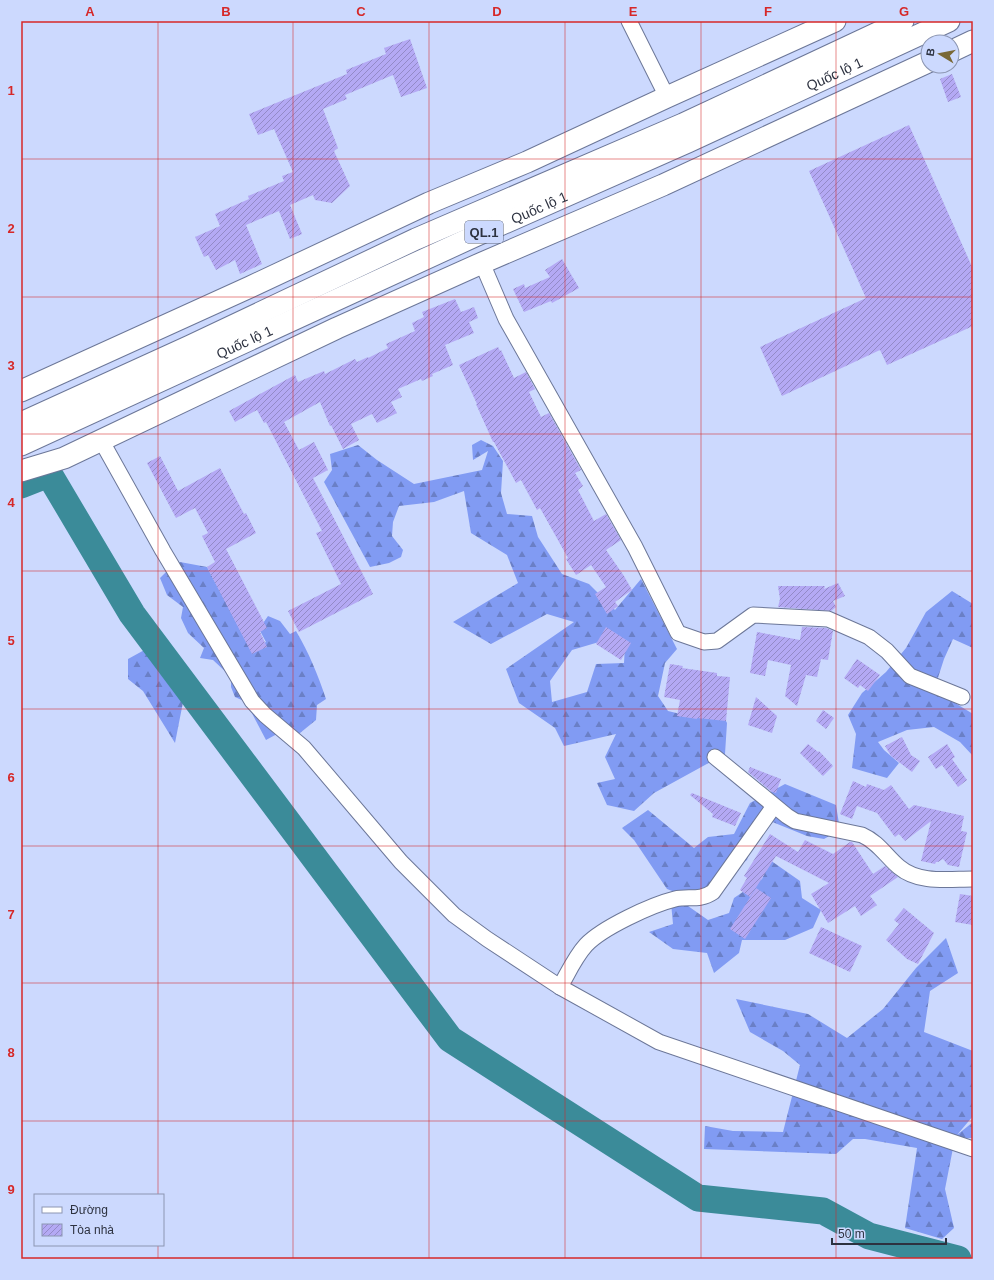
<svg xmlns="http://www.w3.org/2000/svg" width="994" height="1280" font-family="Arial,sans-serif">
<defs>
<pattern id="forest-firs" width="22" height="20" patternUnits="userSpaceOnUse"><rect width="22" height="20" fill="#819bf3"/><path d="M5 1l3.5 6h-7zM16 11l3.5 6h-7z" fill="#6a7fc6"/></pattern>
<pattern id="building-hatch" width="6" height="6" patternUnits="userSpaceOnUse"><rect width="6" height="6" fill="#b4a9f4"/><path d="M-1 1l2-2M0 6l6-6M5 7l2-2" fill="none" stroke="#938ac7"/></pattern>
</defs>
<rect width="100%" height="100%" fill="#ccd9fe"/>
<g fill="url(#forest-firs)" fill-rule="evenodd">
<path d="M 481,440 L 493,446 L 503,461 L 501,493 L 507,514 L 532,516 L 538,537 L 562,574 L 589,584 L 615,610 L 641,579 L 677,649 L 665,663 L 658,696 L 668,711 L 693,717 L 720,709 L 727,723 L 725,754 L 654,793 L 634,811 L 607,805 L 597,783 L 615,779 L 605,757 L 616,734 L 564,746 L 555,728 L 519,703 L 506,669 L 574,622 L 547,614 L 491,644 L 453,622 L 518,583 L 507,555 L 471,533 L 464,491 L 434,502 L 399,506 L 393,522 L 392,536 L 403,550 L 401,557 L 389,563 L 370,567 L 324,482 L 332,470 L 330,454 L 358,445 L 377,460 L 414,484 L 482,470 L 488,451 L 473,460 L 472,445 ZM 599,642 L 625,645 L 624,663 L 596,664 L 587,692 L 552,702 L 550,681 L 572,650 Z"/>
<path d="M 180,562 L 207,567 L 251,650 L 266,642 L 259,629 L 268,616 L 280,621 L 290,634 L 296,631 C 309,653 318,675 326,699 L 317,705 L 316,720 L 300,733 L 284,739 L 277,734 L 266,740 L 246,702 L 235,697 L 231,687 L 231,681 L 242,680 L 229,675 L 213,660 L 200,658 L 204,648 L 188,633 L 181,618 L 183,607 L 167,595 L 160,578 L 170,568 Z"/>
<path d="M 952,591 L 973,604 L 973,648 L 953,639 L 944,659 L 934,690 L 973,714 L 973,756 L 960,742 L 934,727 L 907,730 L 878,742 L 884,750 L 899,763 L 887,778 L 852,768 L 856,734 L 848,715 L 862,693 L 886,672 L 906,648 L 926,612 Z"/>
<path d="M 132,614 L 186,687 L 175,743 L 143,691 L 128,679 L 128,659 L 148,648 L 134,635 Z"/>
<path d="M 785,784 L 836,805 L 840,830 L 824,839 L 807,836 L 765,819 L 753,839 L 747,860 L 690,898 L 667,889 L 634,840 L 622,828 L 648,810 L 694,848 L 708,837 L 734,834 L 750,803 Z"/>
<path d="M 770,860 L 800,881 L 802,898 L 821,910 L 813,928 L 785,940 L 742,940 L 739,953 L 714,973 L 707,953 L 673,949 L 649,932 L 673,924 L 671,903 L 688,906 L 708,920 L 729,913 L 734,898 L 762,879 Z"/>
<path d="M 946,938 L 958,973 L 930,991 L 924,1032 L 973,1051 L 973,1116 L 957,1135 L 973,1122 L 973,1138 L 955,1138 L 945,1189 L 954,1228 L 942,1239 L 905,1228 L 917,1148 L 865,1139 L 853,1139 L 836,1154 L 704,1149 L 705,1126 L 733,1131 L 783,1132 L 800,1065 L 783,1051 L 750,1032 L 736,999 L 808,1014 L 847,1038 L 883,1009 L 916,968 Z"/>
</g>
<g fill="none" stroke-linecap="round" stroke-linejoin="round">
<path stroke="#3b8b99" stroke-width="27" d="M 21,485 L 49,474 L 132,614 L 450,1039 L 698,1198 L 823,1211 L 869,1236 L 958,1259"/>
</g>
<g fill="url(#building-hatch)">
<path d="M 410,39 L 427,88 L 401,97 L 393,75 L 345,95 L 347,99 L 323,109 L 338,148 L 334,151 L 350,186 L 332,203 L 315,200 L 313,195 L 290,205 L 302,234 L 290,239 L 279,211 L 246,225 L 262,264 L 240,274 L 235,260 L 216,270 L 208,255 L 204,257 L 195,237 L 220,226 L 215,214 L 249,199 L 248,196 L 284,181 L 282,176 L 293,172 L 274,129 L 258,135 L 249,114 L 347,74 L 346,70 L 386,54 L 384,48 Z"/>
<path d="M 952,74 L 961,97 L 948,102 L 940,79 Z"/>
<path d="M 909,125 L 973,269 L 973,326 L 887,365 L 880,350 L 782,396 L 760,347 L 866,298 L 809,171 Z"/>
<path d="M 562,259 L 579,288 L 552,303 L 551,301 L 524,312 L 513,289 L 524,284 L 525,288 L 550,277 L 545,270 Z"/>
<path d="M 455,299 L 461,312 L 474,307 L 478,318 L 469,322 L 474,333 L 445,345 L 453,365 L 432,374 L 433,376 L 422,381 L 421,379 L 398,389 L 402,397 L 391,402 L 397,413 L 377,423 L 372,414 L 351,424 L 359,440 L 343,449 L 331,425 L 330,426 L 320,402 L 284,422 L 299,450 L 314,442 L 328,470 L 313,478 L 373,594 L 299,632 L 288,611 L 341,584 L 316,533 L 322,531 L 266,422 L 264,423 L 257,410 L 235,422 L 229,411 L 295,375 L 298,382 L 324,371 L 325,374 L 355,359 L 357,362 L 368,357 L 368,358 L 388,348 L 386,344 L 415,331 L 412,323 L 424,317 L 422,312 Z"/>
<path d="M 498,347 L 500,351 L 501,350 L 514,378 L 526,372 L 535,389 L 529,392 L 541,417 L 549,413 L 581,470 L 575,473 L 583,486 L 578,490 L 594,521 L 606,514 L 621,540 L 606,550 L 624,576 L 632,590 L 615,602 L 618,606 L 607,614 L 595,594 L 606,587 L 591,565 L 576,575 L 566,559 L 568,558 L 540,508 L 537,510 L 521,480 L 516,483 L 494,442 L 493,442 L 476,404 L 477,404 L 459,365 Z"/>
<path d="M 160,456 L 178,491 L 220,468 L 244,514 L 246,513 L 256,533 L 226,549 L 267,628 L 260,632 L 267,647 L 252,654 L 207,567 L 215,562 L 202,536 L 208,533 L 195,508 L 176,518 L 147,463 Z"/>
<path d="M 838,583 L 845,596 L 833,601 L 836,607 L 831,611 L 778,607 L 780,599 L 778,586 L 825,586 L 824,589 Z"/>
<path d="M 606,627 L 631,643 L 621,660 L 596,644 Z"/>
<path d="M 802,627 L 826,628 L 833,631 L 828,660 L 821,659 L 817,677 L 806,675 L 797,706 L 785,696 L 791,665 L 768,660 L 765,676 L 750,673 L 757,632 L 800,640 Z"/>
<path d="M 857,659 L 880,675 L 868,691 L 860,685 L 858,688 L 844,678 Z"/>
<path d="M 670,664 L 683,666 L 682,668 L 717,673 L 717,676 L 730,677 L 726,721 L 697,718 L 697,719 L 677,716 L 680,700 L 664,697 Z"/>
<path d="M 756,697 L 777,716 L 772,733 L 748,725 Z"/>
<path d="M 823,710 L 834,718 L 826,729 L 816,721 Z"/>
<path d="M 902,737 L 911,755 L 920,761 L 912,772 L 891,756 L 885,746 Z"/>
<path d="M 808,744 L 818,752 L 819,751 L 833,766 L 823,776 L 800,753 Z"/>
<path d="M 947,744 L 955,757 L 952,759 L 967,780 L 958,787 L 942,765 L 936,769 L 928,757 Z"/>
<path d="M 750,767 L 781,779 L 776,793 L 772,792 L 748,772 Z"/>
<path d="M 853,781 L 866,787 L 867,784 L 884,790 L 891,785 L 909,809 L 914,805 L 964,816 L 961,831 L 967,832 L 959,867 L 948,865 L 943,859 L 938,862 L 936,862 L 935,864 L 921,861 L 931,821 L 905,841 L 899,834 L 895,837 L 877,813 L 857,806 L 852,819 L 840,814 Z"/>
<path d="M 692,793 L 741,813 L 735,826 L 712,817 L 713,814 L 690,795 Z"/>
<path d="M 770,834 L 798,852 L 805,840 L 833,854 L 850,842 L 852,842 L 873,874 L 885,866 L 898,877 L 870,896 L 877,905 L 861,916 L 855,906 L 828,923 L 811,894 L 829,883 L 776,856 L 750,897 L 740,890 L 747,878 L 744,876 Z"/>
<path d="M 756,888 L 771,898 L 745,939 L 730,929 Z"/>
<path d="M 960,894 L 973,896 L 973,925 L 955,922 Z"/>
<path d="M 904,908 L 934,933 L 918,964 L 907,959 L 886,940 L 899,924 L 894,920 Z"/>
<path d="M 821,927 L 862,946 L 850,972 L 809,953 Z"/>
</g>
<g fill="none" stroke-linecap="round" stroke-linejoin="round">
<defs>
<g id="minor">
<path d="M 629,21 L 667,97"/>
<path d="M 482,263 L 506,319 L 635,547 L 678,633 L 704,642 L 717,641 L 753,615 L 828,619 L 869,637 L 887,651 L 910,676 L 962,697"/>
<path d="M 101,440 L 163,551 L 252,701 L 265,715 L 304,748 L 401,862 L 454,915 L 487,939 L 560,987 L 659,1042 L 973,1149"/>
<path d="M 715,757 L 787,816 L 795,821 L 862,835 C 878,842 886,856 899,867 C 919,884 949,879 973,879"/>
<path d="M 560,987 C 568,973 575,957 586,945 C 602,928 651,905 675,899 C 688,896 700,901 713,892 L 774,806"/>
</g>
<g id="highway">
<path d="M 952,51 L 973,41"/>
<path d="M 21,391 L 250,287 L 429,203 L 527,162 L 667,97 L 835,21"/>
<path d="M 21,423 L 190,346 L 416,239 L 683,124 L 903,21"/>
<path id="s1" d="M 21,445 L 475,236 L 688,142 L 949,21"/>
<path d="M 21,471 L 64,458 L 337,328 L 482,263 L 663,185 L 928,62"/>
</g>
</defs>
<use href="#minor" stroke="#6c7798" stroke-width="17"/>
<use href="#highway" stroke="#6c7798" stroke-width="23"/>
<use href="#minor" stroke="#fff" stroke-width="15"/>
<use href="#highway" stroke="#fff" stroke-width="21"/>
</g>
<path fill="none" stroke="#d62828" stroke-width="1" stroke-opacity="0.55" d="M 158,21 L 158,1195M 293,21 L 293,1259M 429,21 L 429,1259M 565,21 L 565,1259M 701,21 L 701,1259M 836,21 L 836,1259M 21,159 L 973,159M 21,297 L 973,297M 21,434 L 973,434M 21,571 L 973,571M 21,709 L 973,709M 21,846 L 973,846M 21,983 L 973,983M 21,1121 L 973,1121M 158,1245 L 158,1259"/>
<g text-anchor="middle" stroke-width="3" stroke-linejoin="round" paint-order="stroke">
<rect fill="#ccd9fe" stroke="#5d6479" stroke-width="1" x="465" y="221" width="38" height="22" rx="3"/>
<g font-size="13" font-weight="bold" fill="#2d3240">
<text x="484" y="237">QL.1</text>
</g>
<g font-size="14" fill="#2d3240" stroke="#ccd9fe">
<text dy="5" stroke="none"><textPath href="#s1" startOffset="894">Quốc lộ 1</textPath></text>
<text dy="5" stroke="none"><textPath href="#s1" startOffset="570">Quốc lộ 1</textPath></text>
<text dy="5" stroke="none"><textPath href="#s1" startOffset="246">Quốc lộ 1</textPath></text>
</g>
</g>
<rect width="994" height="1280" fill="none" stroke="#ccd9fe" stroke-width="44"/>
<rect x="34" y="1194" width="130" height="52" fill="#ccd9fe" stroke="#8c96b2"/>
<rect x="42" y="1207" width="20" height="6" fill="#ffffff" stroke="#8c96b2"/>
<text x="70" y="1214" font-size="12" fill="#2d3240">Đường</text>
<rect x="42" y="1224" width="20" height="12" fill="url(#building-hatch)" stroke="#8c96b2"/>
<text x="70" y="1234" font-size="12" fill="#2d3240">Tòa nhà</text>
<g transform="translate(940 54) rotate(280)"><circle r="19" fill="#ccd9fe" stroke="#8c96b2"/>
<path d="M0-3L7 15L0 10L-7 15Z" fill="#796836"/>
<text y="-6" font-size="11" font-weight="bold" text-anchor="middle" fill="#2d3240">B</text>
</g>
<path d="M832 1238v6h114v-6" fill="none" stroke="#2d3240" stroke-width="2"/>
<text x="838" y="1238" font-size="12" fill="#2d3240" stroke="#ccd9fe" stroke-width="3" paint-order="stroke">50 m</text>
<rect x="22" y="22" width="950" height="1236" fill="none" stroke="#d62828" stroke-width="1.5"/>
<g font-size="13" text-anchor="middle" font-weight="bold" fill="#d62828">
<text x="90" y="16">A</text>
<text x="226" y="16">B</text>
<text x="361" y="16">C</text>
<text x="497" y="16">D</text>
<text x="633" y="16">E</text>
<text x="768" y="16">F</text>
<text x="904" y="16">G</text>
<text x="11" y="95">1</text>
<text x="11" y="233">2</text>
<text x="11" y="370">3</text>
<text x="11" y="507">4</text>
<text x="11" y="645">5</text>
<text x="11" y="782">6</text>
<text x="11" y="919">7</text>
<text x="11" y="1057">8</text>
<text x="11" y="1194">9</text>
</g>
</svg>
